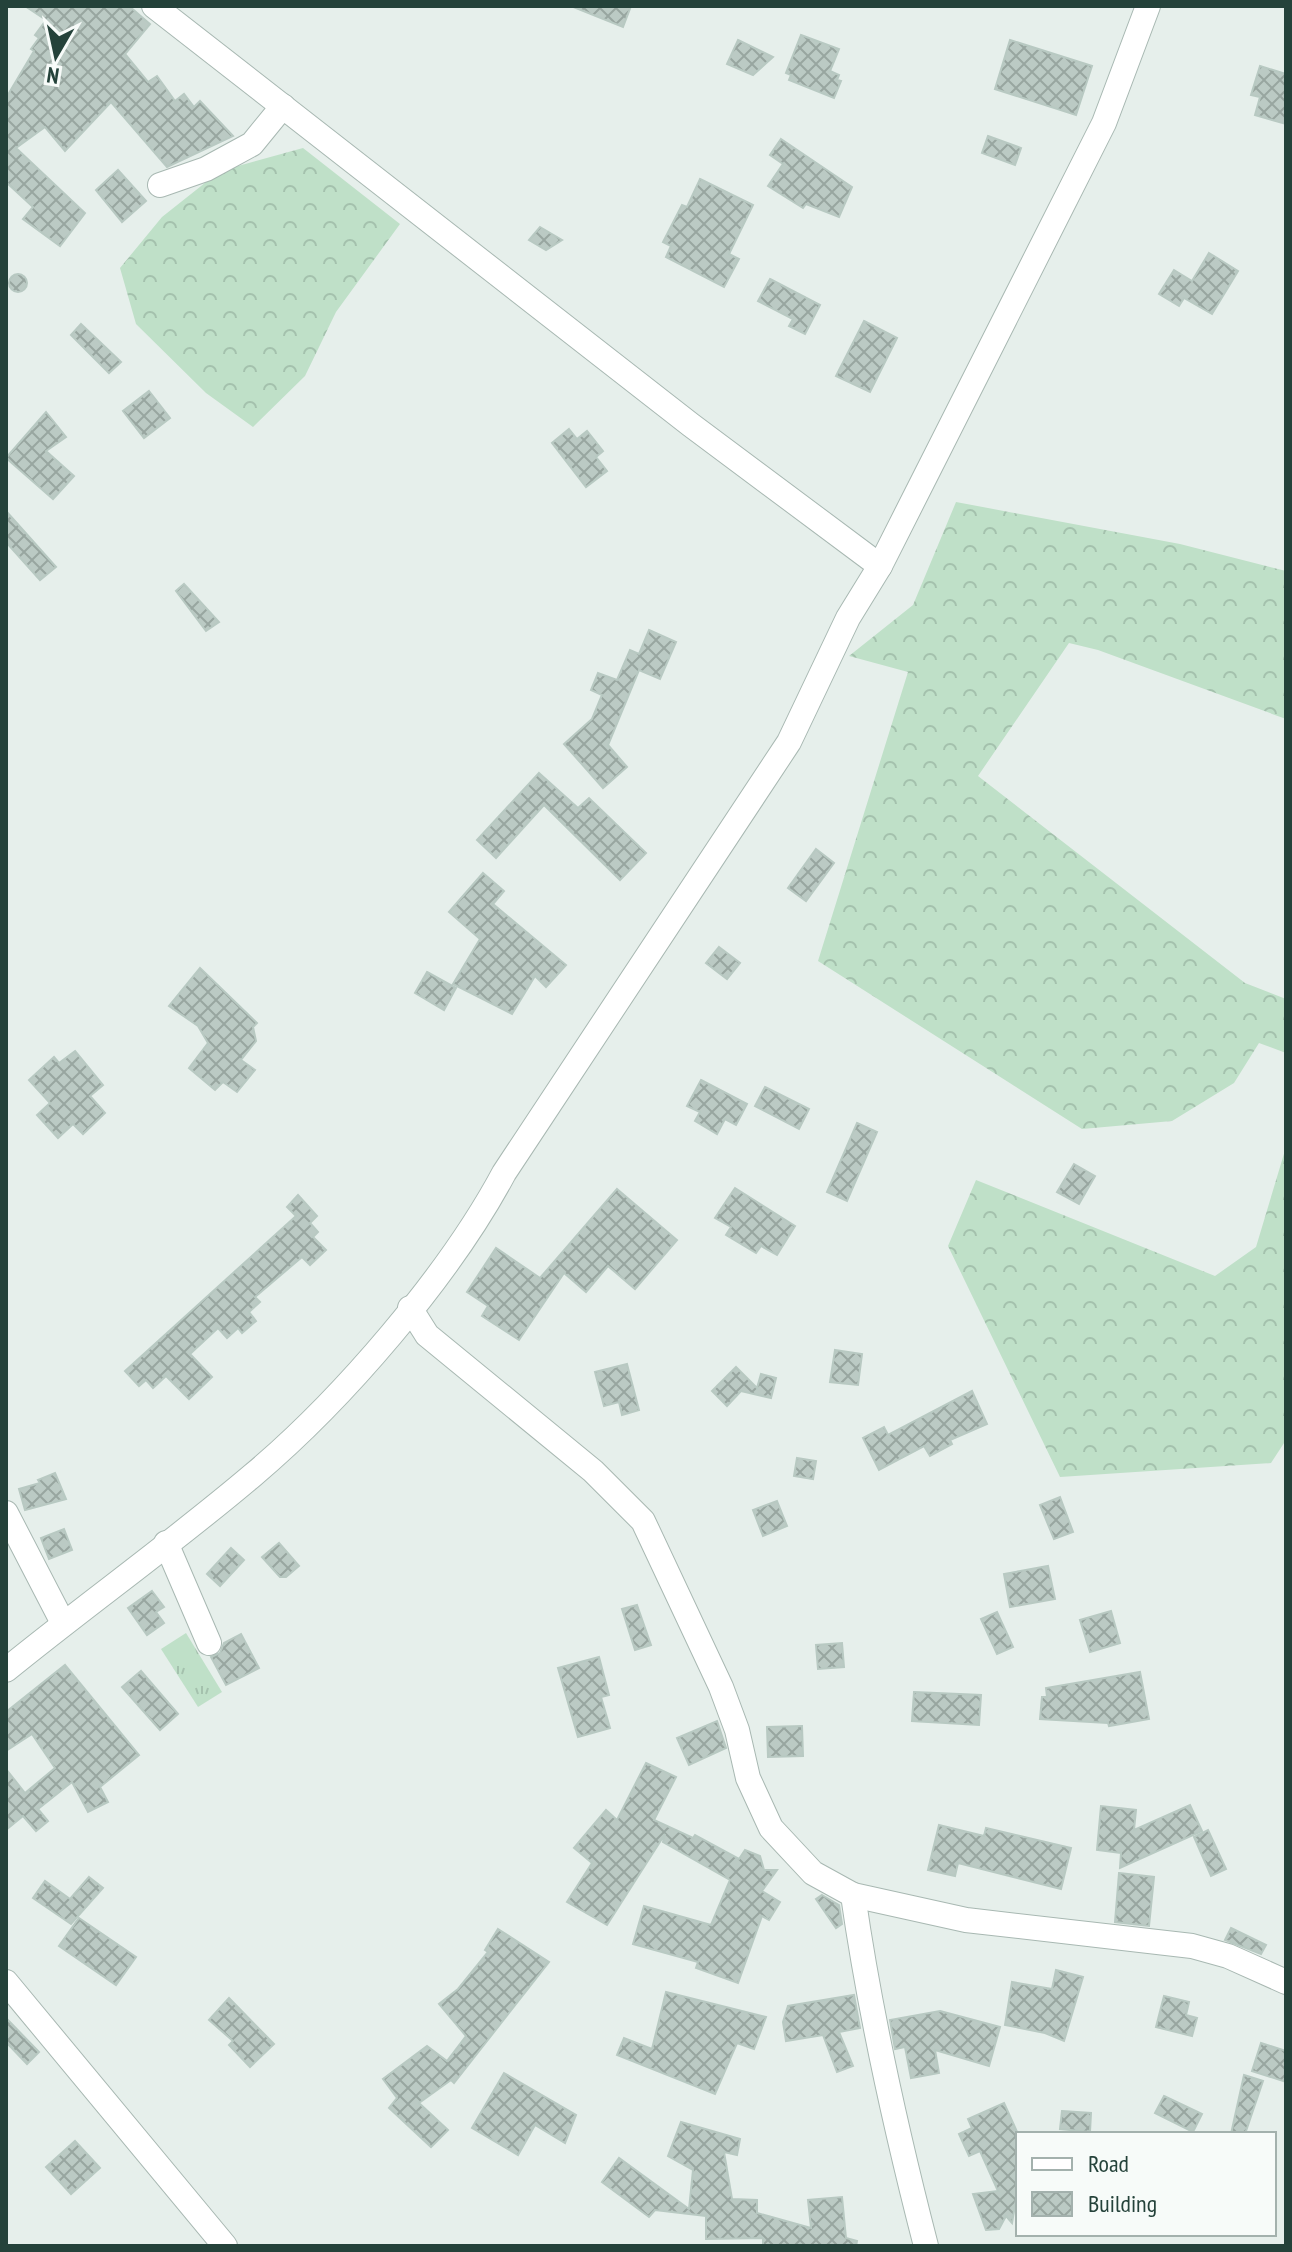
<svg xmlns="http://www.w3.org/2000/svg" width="1292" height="2252" font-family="'PT Sans Narrow',sans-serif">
<defs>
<pattern id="grass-tufts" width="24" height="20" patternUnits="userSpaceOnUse" patternTransform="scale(2)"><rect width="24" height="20" fill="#bfe0c8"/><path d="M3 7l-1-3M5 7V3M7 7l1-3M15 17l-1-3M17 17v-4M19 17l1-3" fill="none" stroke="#a4c1ad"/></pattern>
<pattern id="forest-crowns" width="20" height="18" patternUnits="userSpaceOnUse" patternTransform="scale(2)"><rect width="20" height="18" fill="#bfe0c8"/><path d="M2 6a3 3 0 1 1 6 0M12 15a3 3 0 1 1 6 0" fill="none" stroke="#a4c1ad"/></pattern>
<pattern id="building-cross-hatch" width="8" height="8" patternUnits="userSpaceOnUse" patternTransform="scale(2)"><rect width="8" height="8" fill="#bbcac4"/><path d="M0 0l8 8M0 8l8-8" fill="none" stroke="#98a6a0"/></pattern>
</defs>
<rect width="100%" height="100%" fill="#e6efeb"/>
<path fill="url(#grass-tufts)" d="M 186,1633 L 222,1692 L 198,1707 L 161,1649 Z"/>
<g fill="url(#forest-crowns)">
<path d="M 303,148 L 400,224 L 336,312 L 305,376 L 253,427 L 206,393 L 136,324 L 120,268 L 162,217 L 220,171 Z"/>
<path d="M 956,502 L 1180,544 L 1286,571 L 1286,719 L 1098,650 L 1069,643 L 978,776 L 1245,983 L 1286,999 L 1286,1053 L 1259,1043 L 1234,1083 L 1172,1121 L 1082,1129 L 818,961 L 908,672 L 849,656 L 913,605 Z"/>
<path d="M 1286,1147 L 1286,1440 L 1271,1463 L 1060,1477 L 948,1246 L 976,1180 L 1215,1276 L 1256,1247 Z"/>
</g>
<g fill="url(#building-cross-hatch)" stroke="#b8c9c2" stroke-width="2">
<path d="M 25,6 L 129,6 L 150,24 L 125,54 L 148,82 L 157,76 L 175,101 L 184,94 L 194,107 L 200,101 L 233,136 L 167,167 L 111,102 L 65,151 L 45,127 L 16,148 L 85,213 L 60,246 L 23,219 L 33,207 L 6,182 L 6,98 L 34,51 L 31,49 L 39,38 L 35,35 L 46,20 Z"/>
<path d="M 571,6 L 631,6 L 623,27 Z"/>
<path d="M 801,35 L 839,49 L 830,71 L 839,75 L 837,80 L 841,81 L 834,98 L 789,80 L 791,75 L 786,73 Z"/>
<path d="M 738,40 L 773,57 L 753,75 L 727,64 Z"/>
<path d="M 1010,40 L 1092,66 L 1076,115 L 995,89 Z"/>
<path d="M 1260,66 L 1286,74 L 1286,124 L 1255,115 L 1260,97 L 1251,95 Z"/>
<path d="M 988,136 L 1021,148 L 1015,165 L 982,153 Z"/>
<path d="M 781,139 L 852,187 L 839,217 L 806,204 L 803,208 L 768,186 L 783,164 L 770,155 Z"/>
<path d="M 118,170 L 146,201 L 122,222 L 96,190 Z"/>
<path d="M 700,179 L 753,205 L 729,254 L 739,259 L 724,287 L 666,257 L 671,246 L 663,242 L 682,205 L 687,207 Z"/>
<path d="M 540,227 L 562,240 L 546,250 L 529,240 Z"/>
<path d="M 1209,253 L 1238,271 L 1212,314 L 1184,298 L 1179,306 L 1159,294 L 1174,270 L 1192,281 Z"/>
<circle cx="18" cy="283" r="9"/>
<path d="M 770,279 L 820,305 L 805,334 L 789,326 L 793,319 L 758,301 Z"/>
<path d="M 864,321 L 897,338 L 870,392 L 836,376 Z"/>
<path d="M 81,324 L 121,362 L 109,373 L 71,335 Z"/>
<path d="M 149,391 L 170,418 L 144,438 L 123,411 Z"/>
<path d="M 46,412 L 66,437 L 46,451 L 74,476 L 53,499 L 6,458 Z"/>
<path d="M 569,429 L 577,439 L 587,431 L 603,451 L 596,457 L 607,471 L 586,487 L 552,443 Z"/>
<path d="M 6,511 L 56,567 L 40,580 L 6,542 Z"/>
<path d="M 184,584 L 219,622 L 206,631 L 176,591 Z"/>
<path d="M 649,630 L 676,642 L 660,679 L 639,670 L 608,745 L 627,767 L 603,788 L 564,744 L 592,719 L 602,695 L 591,690 L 598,673 L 617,680 L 630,650 L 639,654 Z"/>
<path d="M 539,773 L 578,808 L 589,798 L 646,853 L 620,880 L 544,805 L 496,858 L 477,840 Z"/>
<path d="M 816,849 L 834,863 L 806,901 L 788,888 Z"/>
<path d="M 483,873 L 504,891 L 493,904 L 566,965 L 546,987 L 535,976 L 512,1014 L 453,984 L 480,939 L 449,912 Z"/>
<path d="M 719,947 L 740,963 L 727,979 L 706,963 Z"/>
<path d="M 200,968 L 257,1023 L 253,1027 L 256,1041 L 241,1060 L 255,1070 L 237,1092 L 223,1082 L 215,1090 L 189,1068 L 208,1043 L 198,1026 L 169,1006 Z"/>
<path d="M 427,972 L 456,988 L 444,1010 L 415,993 Z"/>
<path d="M 75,1051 L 103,1085 L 90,1096 L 105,1113 L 83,1134 L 73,1124 L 58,1138 L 37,1115 L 50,1103 L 29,1080 L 54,1057 L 59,1063 Z"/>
<path d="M 701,1080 L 747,1104 L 736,1125 L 725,1119 L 717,1134 L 695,1121 L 700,1112 L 687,1106 Z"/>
<path d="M 765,1087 L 809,1109 L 799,1129 L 755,1106 Z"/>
<path d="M 857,1123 L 877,1132 L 847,1201 L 827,1192 Z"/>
<path d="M 1074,1164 L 1095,1176 L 1079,1204 L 1057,1192 Z"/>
<path d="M 735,1188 L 795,1226 L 777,1255 L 761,1246 L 756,1253 L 726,1235 L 731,1227 L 715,1218 Z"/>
<path d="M 617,1189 L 677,1240 L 635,1289 L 608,1266 L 586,1292 L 564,1273 L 519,1340 L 482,1316 L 488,1306 L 467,1292 L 496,1248 L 540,1278 Z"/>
<path d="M 298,1195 L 317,1216 L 310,1223 L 318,1232 L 313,1237 L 326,1250 L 310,1265 L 302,1257 L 255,1297 L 260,1302 L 249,1312 L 256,1321 L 242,1333 L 238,1328 L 227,1338 L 218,1328 L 190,1354 L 212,1377 L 189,1399 L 166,1376 L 153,1388 L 146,1380 L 139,1386 L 125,1371 L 296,1216 L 287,1207 Z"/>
<path d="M 835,1350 L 862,1354 L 858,1385 L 830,1382 Z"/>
<path d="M 627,1364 L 639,1410 L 622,1415 L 619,1402 L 604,1406 L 595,1372 Z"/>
<path d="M 736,1367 L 757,1388 L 761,1374 L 776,1378 L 771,1398 L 741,1391 L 727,1406 L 712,1391 Z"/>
<path d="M 972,1391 L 987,1424 L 950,1440 L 952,1444 L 930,1456 L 924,1446 L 879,1470 L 863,1438 L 884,1427 L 888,1435 Z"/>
<path d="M 797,1458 L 816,1461 L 813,1479 L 794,1476 Z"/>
<path d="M 55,1473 L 66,1499 L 25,1510 L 19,1489 L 40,1483 L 38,1480 Z"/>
<path d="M 1060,1497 L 1073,1532 L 1054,1539 L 1040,1505 Z"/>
<path d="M 777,1501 L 787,1526 L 763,1536 L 753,1510 Z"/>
<path d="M 64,1529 L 72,1550 L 49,1559 L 41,1538 Z"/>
<path d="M 279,1543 L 299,1566 L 286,1577 L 280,1577 L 262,1557 Z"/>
<path d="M 231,1548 L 244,1560 L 220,1586 L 207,1574 Z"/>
<path d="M 1048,1566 L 1055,1599 L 1010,1607 L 1004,1574 Z"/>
<path d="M 152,1591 L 164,1607 L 156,1612 L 164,1623 L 147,1635 L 128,1608 Z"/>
<path d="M 637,1605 L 651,1645 L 635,1650 L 622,1609 Z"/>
<path d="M 1111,1611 L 1120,1643 L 1090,1652 L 1080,1620 Z"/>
<path d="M 997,1612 L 1013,1647 L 997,1654 L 981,1619 Z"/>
<path d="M 241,1634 L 259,1668 L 226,1685 L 211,1657 L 220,1653 L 224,1643 Z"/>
<path d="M 842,1643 L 844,1667 L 818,1669 L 816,1645 Z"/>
<path d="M 599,1657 L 609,1695 L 601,1697 L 610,1728 L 578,1737 L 558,1668 Z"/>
<path d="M 65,1665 L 139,1755 L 100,1787 L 108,1802 L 88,1812 L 72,1782 L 38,1809 L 48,1821 L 36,1831 L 23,1816 L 6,1830 L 6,1769 L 25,1793 L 55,1768 L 32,1734 L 6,1751 L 6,1712 Z"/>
<path d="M 141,1671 L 178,1714 L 160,1730 L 122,1687 Z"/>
<path d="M 1140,1672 L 1149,1719 L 1109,1726 L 1108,1723 L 1040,1719 L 1042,1697 L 1047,1697 L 1046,1688 Z"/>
<path d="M 914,1692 L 981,1695 L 979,1725 L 912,1721 Z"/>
<path d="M 717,1721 L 726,1748 L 689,1765 L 677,1738 Z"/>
<path d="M 802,1726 L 803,1756 L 768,1757 L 767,1727 Z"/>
<path d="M 646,1763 L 676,1777 L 654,1820 L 693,1838 L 695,1835 L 739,1859 L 745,1850 L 760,1856 L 764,1870 L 777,1870 L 762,1891 L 780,1902 L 769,1920 L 762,1916 L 738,1983 L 696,1968 L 698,1962 L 633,1944 L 644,1906 L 711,1925 L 730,1880 L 663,1842 L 665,1834 L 607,1925 L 567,1902 L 592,1863 L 574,1848 L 606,1810 L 617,1820 Z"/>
<path d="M 1190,1805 L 1202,1831 L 1120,1868 L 1121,1853 L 1097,1850 L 1101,1806 L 1136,1810 L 1134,1830 Z"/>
<path d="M 939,1825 L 984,1836 L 986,1828 L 1071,1848 L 1061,1889 L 958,1863 L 955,1876 L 928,1870 Z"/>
<path d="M 1208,1830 L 1226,1869 L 1211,1876 L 1194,1837 Z"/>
<path d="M 1119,1873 L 1154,1877 L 1149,1926 L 1115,1922 Z"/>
<path d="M 89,1877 L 103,1888 L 71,1924 L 33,1898 L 45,1881 L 70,1899 Z"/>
<path d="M 822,1895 L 839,1905 L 842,1924 L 836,1928 L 816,1899 Z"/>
<path d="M 79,1918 L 136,1957 L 116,1985 L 59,1946 Z"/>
<path d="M 1231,1928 L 1266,1945 L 1261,1954 L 1225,1940 Z"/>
<path d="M 498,1929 L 549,1962 L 454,2083 L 451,2080 L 419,2103 L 448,2130 L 431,2147 L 389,2108 L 397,2098 L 383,2079 L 427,2046 L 447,2061 L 466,2036 L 439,2004 L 458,1989 L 488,1952 L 485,1950 Z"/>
<path d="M 1056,1970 L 1083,1977 L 1064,2041 L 1045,2033 L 1005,2025 L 1012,1982 L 1052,1989 Z"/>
<path d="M 666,1992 L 766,2017 L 754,2049 L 737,2043 L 715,2094 L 617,2055 L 624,2038 L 652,2049 Z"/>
<path d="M 854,1995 L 860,2028 L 839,2032 L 853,2066 L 837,2072 L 823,2035 L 786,2041 L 783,2022 L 788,2006 Z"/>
<path d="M 1164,1996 L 1189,2002 L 1186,2015 L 1197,2018 L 1192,2036 L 1156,2027 Z"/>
<path d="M 229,1998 L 274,2044 L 250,2067 L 229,2045 L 233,2041 L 209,2020 Z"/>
<path d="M 940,2011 L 1000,2027 L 989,2066 L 935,2050 L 939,2073 L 911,2078 L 905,2047 L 895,2049 L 890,2020 Z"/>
<path d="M 6,2018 L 39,2052 L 27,2064 L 6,2042 Z"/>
<path d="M 1261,2043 L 1286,2051 L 1286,2082 L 1252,2071 Z"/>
<path d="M 504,2073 L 576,2115 L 565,2143 L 535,2125 L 518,2155 L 472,2128 Z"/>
<path d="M 1244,2075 L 1263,2081 L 1245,2134 L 1231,2134 Z"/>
<path d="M 1164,2096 L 1202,2114 L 1193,2132 L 1155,2113 Z"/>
<path d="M 1004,2103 L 1018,2134 L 1018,2188 L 1012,2223 L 1006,2216 L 999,2229 L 986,2230 L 973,2194 L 998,2191 L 980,2151 L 969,2156 L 959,2134 L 972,2128 L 968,2119 Z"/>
<path d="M 1062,2111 L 1091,2113 L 1090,2132 L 1060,2129 Z"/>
<path d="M 681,2122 L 740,2139 L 737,2155 L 724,2152 L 732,2199 L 757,2200 L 757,2213 L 811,2228 L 808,2200 L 842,2197 L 846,2238 L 857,2241 L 856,2246 L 763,2246 L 763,2238 L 706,2239 L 706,2216 L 655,2210 L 649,2217 L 602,2182 L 619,2158 L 689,2209 L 693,2170 L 668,2156 Z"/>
<path d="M 75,2141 L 100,2168 L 71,2194 L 46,2167 Z"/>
</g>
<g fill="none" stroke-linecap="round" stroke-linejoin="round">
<defs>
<g id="minor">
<path d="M 154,6 L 691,425 L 880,566"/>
<path d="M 160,185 L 206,169 L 252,144 L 283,106"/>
<path d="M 410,1308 L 427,1335 L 593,1471 L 643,1521 L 721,1687 L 737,1730 L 748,1778 L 771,1828 L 813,1873 L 853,1895 C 870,2014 896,2130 926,2246"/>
<path d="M 6,1513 L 63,1623"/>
<path d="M 166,1543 L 209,1643"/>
<path d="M 6,1670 C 87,1604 173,1543 253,1475 C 342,1400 449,1276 504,1173 L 789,742 L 848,618 L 880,566 L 1104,123 L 1148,6"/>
<path d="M 853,1895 L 966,1920 L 1192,1946 L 1228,1956 L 1286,1982"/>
<path d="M 6,1982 L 225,2246"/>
</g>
</defs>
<use href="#minor" stroke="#a8b8b2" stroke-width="26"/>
<use href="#minor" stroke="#fff" stroke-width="24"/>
</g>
<rect width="1292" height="2252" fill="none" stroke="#24423a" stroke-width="16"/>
<rect x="1016" y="2132" width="260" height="104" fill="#f7fbf9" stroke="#a3b1ad" stroke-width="2"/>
<rect x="1032" y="2158" width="40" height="12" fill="#ffffff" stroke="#a3b1ad" stroke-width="2"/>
<text x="1088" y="2172" font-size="24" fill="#24423a">Road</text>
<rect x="1032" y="2192" width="40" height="24" fill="url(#building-cross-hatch)" stroke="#a3b1ad" stroke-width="2"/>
<text x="1088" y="2212" font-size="24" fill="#24423a">Building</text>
<g transform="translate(56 56) rotate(189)" stroke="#f7fbf9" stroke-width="6" paint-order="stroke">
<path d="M0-6L14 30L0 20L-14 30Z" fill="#24423a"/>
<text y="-12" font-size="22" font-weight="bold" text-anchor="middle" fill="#24423a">N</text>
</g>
</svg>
